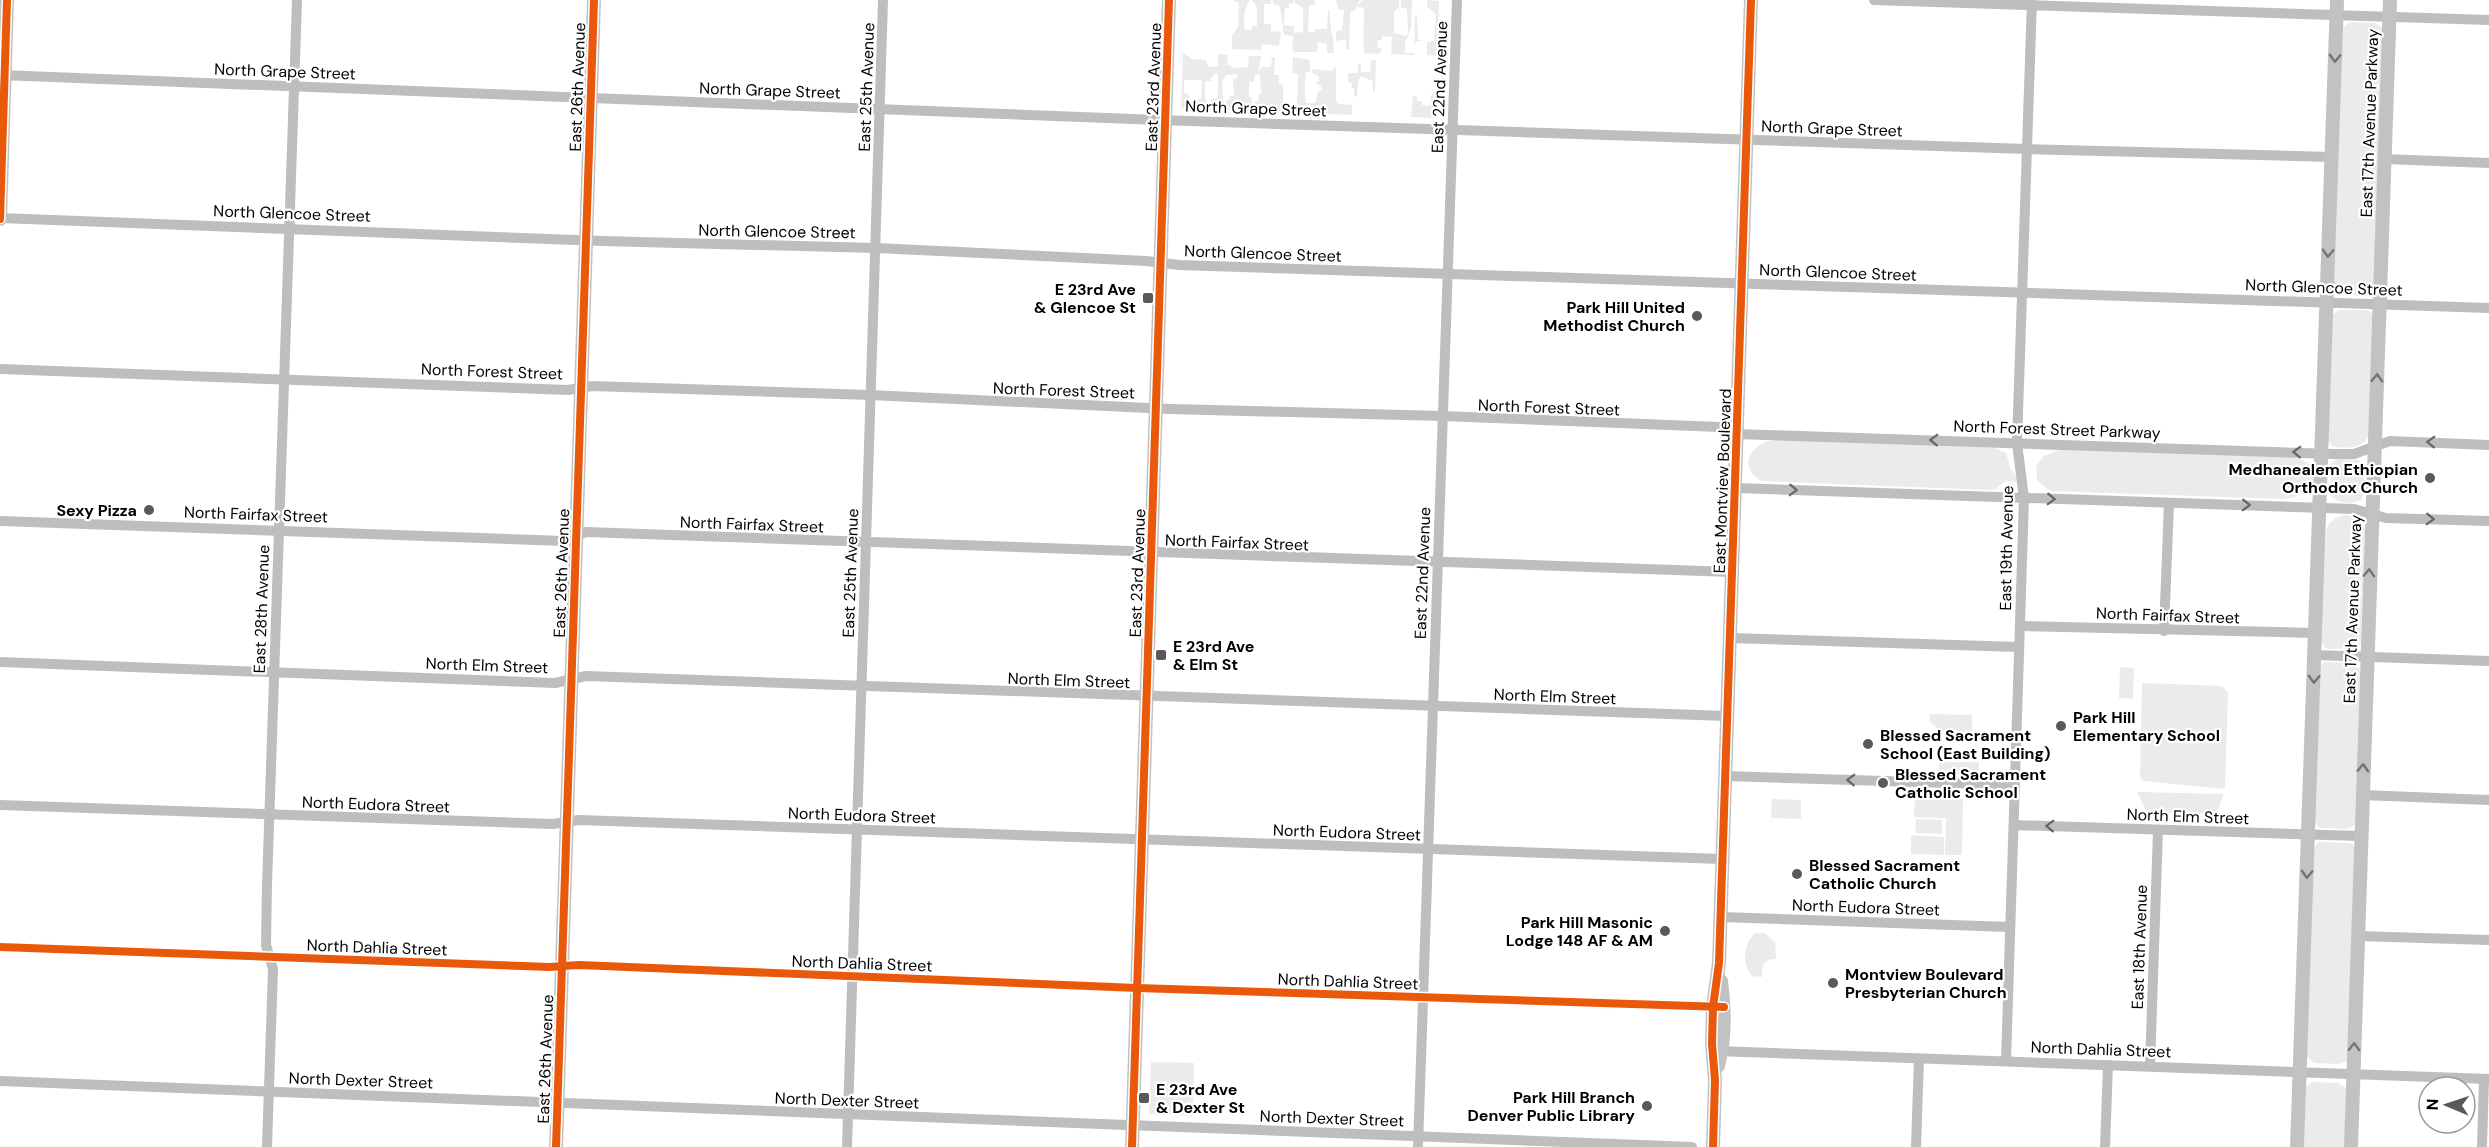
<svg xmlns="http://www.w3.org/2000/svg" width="2489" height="1147" font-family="'DM Sans',sans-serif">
<rect width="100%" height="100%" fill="#fff"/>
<g fill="#ebebeb">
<path d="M 1233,0 L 1250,0 C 1245,7 1242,19 1245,30 L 1252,30 L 1252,26 L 1257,26 L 1257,7 L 1252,0 L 1271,0 L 1271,4 L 1264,4 L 1264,24 L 1271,24 L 1271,31 L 1281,32 L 1279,46 L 1262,44 L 1261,50 L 1232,49 L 1232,35 L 1238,27 L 1239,3 Z"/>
<path d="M 1273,0 L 1294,0 L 1294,3 L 1289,4 L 1289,8 L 1285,8 L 1284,25 L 1294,26 L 1294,33 L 1303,32 L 1303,8 L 1295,3 L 1295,0 L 1315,0 L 1315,5 L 1309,5 L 1308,32 L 1315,32 L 1315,29 L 1327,29 L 1328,11 L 1330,11 C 1329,27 1334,36 1334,53 L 1327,53 L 1327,44 L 1318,42 L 1317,52 L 1294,52 L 1292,49 L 1293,36 L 1284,35 L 1280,6 L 1273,4 Z"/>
<path d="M 1336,0 L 1360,0 L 1355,10 L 1350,12 L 1349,49 L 1346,49 L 1346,39 L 1336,41 L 1336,31 L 1342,30 L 1344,10 L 1338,9 Z"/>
<path d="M 1362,0 L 1399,0 L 1399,7 L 1394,12 L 1394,33 L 1405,36 L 1408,33 L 1407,9 L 1401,7 L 1401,0 L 1412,0 L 1411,28 L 1405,43 L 1405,53 L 1414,53 L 1415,15 L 1417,15 L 1418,40 L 1425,40 L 1415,42 L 1414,55 L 1391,54 L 1392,37 L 1382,36 L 1382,40 L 1378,40 L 1377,48 L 1382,48 L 1379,54 L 1364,53 C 1363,38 1364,26 1364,10 L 1363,8 L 1357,7 Z"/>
<path d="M 1427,0 L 1439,1 L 1437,56 L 1427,55 L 1427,42 L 1434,41 L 1436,14 L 1427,7 Z"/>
<path d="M 2351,22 L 2375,23 L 2382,28 L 2374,289 L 2370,295 L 2341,295 L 2337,294 L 2333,286 L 2343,27 Z"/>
<path d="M 1183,53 L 1192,59 L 1206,60 L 1208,67 L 1218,66 L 1218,54 L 1228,55 L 1227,65 L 1231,65 L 1231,68 L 1248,67 L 1249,56 L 1261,56 L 1258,75 L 1255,75 L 1254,82 L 1249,82 L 1249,97 L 1252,97 L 1252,111 L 1226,110 L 1226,100 L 1229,100 L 1230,96 L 1234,96 L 1233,79 L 1237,78 L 1237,74 L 1226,75 L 1222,82 L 1224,110 L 1210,110 L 1211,99 L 1216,99 L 1218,96 L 1218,74 L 1215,73 L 1214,76 L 1211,77 L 1211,81 L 1205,81 L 1205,100 L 1209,102 L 1208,110 L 1193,109 L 1192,100 L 1201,99 L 1202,80 L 1184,80 L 1184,93 L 1189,95 L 1190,107 L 1181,109 Z"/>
<path d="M 1272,57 L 1275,57 L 1274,75 L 1279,75 L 1279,84 L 1283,85 L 1283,102 L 1286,105 L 1286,111 L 1255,111 L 1255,101 L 1258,101 L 1259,94 L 1262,94 L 1259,71 L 1262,67 L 1271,67 Z"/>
<path d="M 1293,57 L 1310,60 L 1310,72 L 1306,72 C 1305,82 1304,93 1306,103 L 1309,103 L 1308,113 L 1289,112 L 1289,107 L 1297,105 L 1298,74 L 1292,73 Z"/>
<path d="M 1336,59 L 1336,101 L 1338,104 L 1352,105 L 1352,115 L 1311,113 L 1310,103 L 1315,103 L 1318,91 L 1322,90 L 1321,86 L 1315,83 L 1319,81 L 1319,77 L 1312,72 L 1312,69 L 1332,71 L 1336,67 Z"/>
<path d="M 1371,60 L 1376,60 L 1375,91 L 1373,91 L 1373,81 L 1361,76 L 1358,82 L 1357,96 L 1354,97 L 1354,88 L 1351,88 L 1353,83 L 1348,82 L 1348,73 L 1358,73 L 1358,64 L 1361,64 L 1361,72 L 1370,72 Z"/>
<path d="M 1434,94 L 1436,94 L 1436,118 L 1411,117 L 1413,96 L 1417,96 L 1417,101 L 1422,101 L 1422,105 L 1430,106 L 1431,95 Z"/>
<path d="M 2339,310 L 2367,310 L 2372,313 L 2374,317 L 2369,433 C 2364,450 2346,449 2332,446 L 2328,440 L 2333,314 Z"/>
<path d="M 1773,440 L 1996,448 L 2006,453 L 2011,470 L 2024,483 L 2006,481 L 1996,489 L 1989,490 L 1762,481 C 1737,468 1750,444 1773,440 Z"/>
<path d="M 2061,449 L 2293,457 C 2328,463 2315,496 2285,499 L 2050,491 L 2037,480 L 2036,466 L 2044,456 Z"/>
<path d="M 2338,458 L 2358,460 L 2364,464 L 2364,494 L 2361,500 C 2351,504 2339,504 2331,496 L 2331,463 Z"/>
<path d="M 2348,515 L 2361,520 L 2365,528 L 2361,642 L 2358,648 L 2328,649 L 2325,648 L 2321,640 L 2326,533 C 2327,521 2336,516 2348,515 Z"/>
<path d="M 2325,662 L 2352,663 L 2360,669 L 2355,822 L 2354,826 L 2347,829 L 2322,828 L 2318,827 L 2314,820 L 2320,666 Z"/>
<path d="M 2120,667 L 2134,668 L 2133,699 L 2119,698 Z"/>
<path d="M 2142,683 L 2222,686 L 2228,693 L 2225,789 L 2144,781 L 2140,778 Z"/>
<path d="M 1930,714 L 1972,715 L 1972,732 L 1940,731 L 1929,721 Z"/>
<path d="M 1940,762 L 1979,762 L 1979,774 L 1938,773 Z"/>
<path d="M 2137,792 L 2224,794 L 2216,814 L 2147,812 Z"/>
<path d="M 1915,797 L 1963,799 L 1962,855 L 1945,855 L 1946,818 L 1914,817 Z"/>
<path d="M 1772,799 L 1801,800 L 1801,819 L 1771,818 Z"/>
<path d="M 1916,819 L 1942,820 L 1942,834 L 1915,833 Z"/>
<path d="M 1911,835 L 1944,837 L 1944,855 L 1911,854 Z"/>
<path d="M 2320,842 L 2348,843 L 2354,845 L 2355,849 L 2347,1061 L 2339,1064 L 2314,1063 L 2307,1056 L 2314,849 L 2317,843 Z"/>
<path d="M 1756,933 L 1764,933 L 1775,942 L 1776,959 C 1763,959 1762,967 1762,977 L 1752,976 C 1742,964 1743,942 1756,933 Z"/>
<path d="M 1151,1062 L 1194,1063 L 1193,1116 L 1149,1114 Z"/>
<path d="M 2312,1082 L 2338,1083 L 2346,1088 L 2345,1147 L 2304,1147 L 2306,1087 Z"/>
</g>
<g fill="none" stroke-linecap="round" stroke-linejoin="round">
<g stroke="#bebebe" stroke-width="10">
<path d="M 1874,0 L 2489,20"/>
<path d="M 0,75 L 1159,120 L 2027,149 L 2331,157"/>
<path d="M 2384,159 L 2489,163"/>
<path d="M 0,218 L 602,241 L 876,248 L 1146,261 L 1179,265 L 2489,308"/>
<path d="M 0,369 L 568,390 L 592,386 L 870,395 L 1170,409 L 1442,416 L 1720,427 L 1737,434 L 2333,454 L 2354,454 L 2390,441 L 2489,445"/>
<path d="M 1735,488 L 2354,509 L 2386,518 L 2489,521"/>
<path d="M 0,521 L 563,541 L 586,532 L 1732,572"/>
<path d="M 2020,626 L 2315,633"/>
<path d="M 2164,631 L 2169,503"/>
<path d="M 1730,638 L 2019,647"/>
<path d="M 2314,655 L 2489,661"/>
<path d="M 0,662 L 555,683 L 586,676 L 1727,716"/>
<path d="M 1725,776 L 2015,785"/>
<path d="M 2362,795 L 2489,800"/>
<path d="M 0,805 L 553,824 L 579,820 L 1722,859"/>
<path d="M 2014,825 L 2360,836"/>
<path d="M 1721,917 L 2010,927"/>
<path d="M 2357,936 L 2489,940"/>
<path d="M 0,947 L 549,967 L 579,965 L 1137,988 L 1720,1007"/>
<path d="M 1716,1051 L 2489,1079"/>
<path d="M 2006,1061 L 2024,498 L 2017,443 L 2032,0"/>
<path d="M 2150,1066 L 2158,830"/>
<path d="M 0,1081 L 1692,1147"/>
<path d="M 267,1147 L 273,969 L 266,945 L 267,885 L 297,0"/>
<path d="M 847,1147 L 883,0"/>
<path d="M 1418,1147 L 1457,0"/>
<path d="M 1916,1147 L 1919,1059"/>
<path d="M 2105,1147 L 2108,1065"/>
<path d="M 2482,1147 L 2484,1079"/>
</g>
<g stroke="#c2c2c2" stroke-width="14">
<path d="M 0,219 L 7,0"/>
<path d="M 1718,1066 C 1725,1039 1725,1009 1721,981"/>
<path d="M 556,1147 L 594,0"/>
<path d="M 1132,1147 L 1169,0"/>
<path d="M 1713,1147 L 1715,1080 L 1712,1044 L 1713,1007 L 1719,963 L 1751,0"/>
<path d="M 2297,1147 L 2337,0"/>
<path d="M 2351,1147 L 2390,0"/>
</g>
<defs>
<g id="cycleway">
<path d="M 0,219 L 7,0"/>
<path d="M 0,947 L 549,967 L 579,965 L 1137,988 L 1724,1007"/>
<path d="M 556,1147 L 594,0"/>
<path d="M 1132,1147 L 1169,0"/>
<path d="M 1713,1147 L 1715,1080 L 1712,1044 L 1713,1007 L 1719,963 L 1751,0"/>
</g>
</defs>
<use href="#cycleway" stroke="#fff" stroke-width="11"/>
<use href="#cycleway" stroke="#e8590c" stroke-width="8"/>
</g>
<defs><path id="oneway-chevron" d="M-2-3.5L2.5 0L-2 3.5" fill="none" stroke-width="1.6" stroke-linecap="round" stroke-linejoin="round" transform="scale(1.5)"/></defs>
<g stroke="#747474">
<use href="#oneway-chevron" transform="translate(2335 58) rotate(92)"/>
<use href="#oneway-chevron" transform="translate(2328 253) rotate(92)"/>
<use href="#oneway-chevron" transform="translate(2377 378) rotate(-88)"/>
<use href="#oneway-chevron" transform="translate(2369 573) rotate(-88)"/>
<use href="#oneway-chevron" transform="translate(2314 679) rotate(92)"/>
<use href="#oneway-chevron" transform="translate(2363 768) rotate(-88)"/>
<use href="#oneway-chevron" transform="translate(2307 874) rotate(92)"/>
<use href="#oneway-chevron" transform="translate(2354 1047) rotate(-89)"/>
</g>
<g stroke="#686868">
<use href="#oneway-chevron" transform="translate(1934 440) rotate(-178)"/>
<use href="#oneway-chevron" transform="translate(2431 442) rotate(-178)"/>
<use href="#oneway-chevron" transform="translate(2297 452) rotate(-178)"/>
<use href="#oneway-chevron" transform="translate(1793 490) rotate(2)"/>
<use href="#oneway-chevron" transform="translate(2051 499) rotate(2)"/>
<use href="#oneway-chevron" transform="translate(2246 505) rotate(2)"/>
<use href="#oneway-chevron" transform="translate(2430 519) rotate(2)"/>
<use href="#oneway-chevron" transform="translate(1851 780) rotate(-178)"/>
<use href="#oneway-chevron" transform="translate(2050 826) rotate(-178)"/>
</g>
<g fill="#595959" stroke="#fff" stroke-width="2">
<rect x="1142" y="292" width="12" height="12" rx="3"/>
<circle cx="1697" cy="316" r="6"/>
<circle cx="2430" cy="478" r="6"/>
<circle cx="149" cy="510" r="6"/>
<rect x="1155" y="649" width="12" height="12" rx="3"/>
<circle cx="2061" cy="726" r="6"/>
<circle cx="1868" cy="744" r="6"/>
<circle cx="1883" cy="783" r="6"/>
<circle cx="1797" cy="874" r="6"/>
<circle cx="1665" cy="931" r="6"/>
<circle cx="1833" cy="983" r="6"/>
<rect x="1138" y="1092" width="12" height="12" rx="3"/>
<circle cx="1647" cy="1106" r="6"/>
</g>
<g text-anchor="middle" stroke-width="4.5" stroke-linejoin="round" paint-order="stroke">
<g font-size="16" fill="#000" stroke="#fff">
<text transform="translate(285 71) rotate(2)" y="6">North Grape Street</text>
<text transform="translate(577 87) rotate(-88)" y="6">East 26th Avenue</text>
<text transform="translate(866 87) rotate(-88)" y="6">East 25th Avenue</text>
<text transform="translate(1153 87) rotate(-88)" y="6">East 23rd Avenue</text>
<text transform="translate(1439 87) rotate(-88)" y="6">East 22nd Avenue</text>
<text transform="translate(770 90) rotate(2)" y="6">North Grape Street</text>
<text transform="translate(1256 108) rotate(2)" y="6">North Grape Street</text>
<text transform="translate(2369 123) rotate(-88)" y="6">East 17th Avenue Parkway</text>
<text transform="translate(1832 128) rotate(2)" y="6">North Grape Street</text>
<text transform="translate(292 213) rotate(2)" y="6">North Glencoe Street</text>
<text transform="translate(777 231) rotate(1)" y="6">North Glencoe Street</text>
<text transform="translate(1263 253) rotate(2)" y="6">North Glencoe Street</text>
<text transform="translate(1838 272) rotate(2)" y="6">North Glencoe Street</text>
<text transform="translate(2324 287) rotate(2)" y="6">North Glencoe Street</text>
<text transform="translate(492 371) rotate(2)" y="6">North Forest Street</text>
<text transform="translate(1064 390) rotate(2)" y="6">North Forest Street</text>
<text transform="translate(1549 407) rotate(2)" y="6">North Forest Street</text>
<text transform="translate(2057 429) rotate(2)" y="6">North Forest Street Parkway</text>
<text transform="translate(1722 481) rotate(-88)" y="6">East Montview Boulevard</text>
<text transform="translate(256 514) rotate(2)" y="6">North Fairfax Street</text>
<text transform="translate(752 524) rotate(2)" y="6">North Fairfax Street</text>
<text transform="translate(1237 542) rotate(2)" y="6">North Fairfax Street</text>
<text transform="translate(2006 548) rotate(-89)" y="6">East 19th Avenue</text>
<text transform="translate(561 573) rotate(-88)" y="6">East 26th Avenue</text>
<text transform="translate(850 573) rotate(-88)" y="6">East 25th Avenue</text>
<text transform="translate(1137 573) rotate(-88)" y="6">East 23rd Avenue</text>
<text transform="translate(1422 573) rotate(-88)" y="6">East 22nd Avenue</text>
<text transform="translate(261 609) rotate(-88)" y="6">East 28th Avenue</text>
<text transform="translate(2352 609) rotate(-88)" y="6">East 17th Avenue Parkway</text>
<text transform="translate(2168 615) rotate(2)" y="6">North Fairfax Street</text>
<text transform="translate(487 665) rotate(2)" y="6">North Elm Street</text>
<text transform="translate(1069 680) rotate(2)" y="6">North Elm Street</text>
<text transform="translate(1555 696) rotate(2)" y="6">North Elm Street</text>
<text transform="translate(376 804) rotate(2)" y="6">North Eudora Street</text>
<text transform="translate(862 815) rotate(2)" y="6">North Eudora Street</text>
<text transform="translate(2188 816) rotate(2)" y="6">North Elm Street</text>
<text transform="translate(1347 832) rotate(2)" y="6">North Eudora Street</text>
<text transform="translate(1866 907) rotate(2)" y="6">North Eudora Street</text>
<text transform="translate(377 947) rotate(2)" y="6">North Dahlia Street</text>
<text transform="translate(2139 947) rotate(-88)" y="6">East 18th Avenue</text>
<text transform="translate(862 963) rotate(2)" y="6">North Dahlia Street</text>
<text transform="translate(1348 981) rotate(2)" y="6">North Dahlia Street</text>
<text transform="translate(2101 1049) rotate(2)" y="6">North Dahlia Street</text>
<text transform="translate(545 1059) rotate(-88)" y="6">East 26th Avenue</text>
<text transform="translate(361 1080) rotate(2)" y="6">North Dexter Street</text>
<text transform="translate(847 1100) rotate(2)" y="6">North Dexter Street</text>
<text transform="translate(1332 1118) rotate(2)" y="6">North Dexter Street</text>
</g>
<g font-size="16" font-weight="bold" fill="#000" stroke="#fff" text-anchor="start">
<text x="1136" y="295" text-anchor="end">E 23rd Ave<tspan x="1136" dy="18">&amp; Glencoe St</tspan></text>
<text x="1685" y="313" text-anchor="end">Park Hill United<tspan x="1685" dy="18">Methodist Church</tspan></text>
<text x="2418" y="475" text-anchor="end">Medhanealem Ethiopian<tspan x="2418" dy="18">Orthodox Church</tspan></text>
<text x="137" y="516" text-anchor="end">Sexy Pizza</text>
<text x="1173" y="652">E 23rd Ave<tspan x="1173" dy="18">&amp; Elm St</tspan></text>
<text x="2073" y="723">Park Hill<tspan x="2073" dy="18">Elementary School</tspan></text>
<text x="1880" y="741">Blessed Sacrament<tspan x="1880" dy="18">School (East Building)</tspan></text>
<text x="1895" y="780">Blessed Sacrament<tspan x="1895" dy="18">Catholic School</tspan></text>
<text x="1809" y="871">Blessed Sacrament<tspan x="1809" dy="18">Catholic Church</tspan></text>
<text x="1653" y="928" text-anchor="end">Park Hill Masonic<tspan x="1653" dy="18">Lodge 148 AF &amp; AM</tspan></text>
<text x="1845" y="980">Montview Boulevard<tspan x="1845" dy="18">Presbyterian Church</tspan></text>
<text x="1156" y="1095">E 23rd Ave<tspan x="1156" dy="18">&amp; Dexter St</tspan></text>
<text x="1635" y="1103" text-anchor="end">Park Hill Branch<tspan x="1635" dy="18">Denver Public Library</tspan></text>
</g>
</g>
<g transform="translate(2447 1105) rotate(272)"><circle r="28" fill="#ffffff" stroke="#999999" stroke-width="1.5"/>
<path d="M0-4.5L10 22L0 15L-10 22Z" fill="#595959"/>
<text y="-9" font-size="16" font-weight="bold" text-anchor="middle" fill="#000000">N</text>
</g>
</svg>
